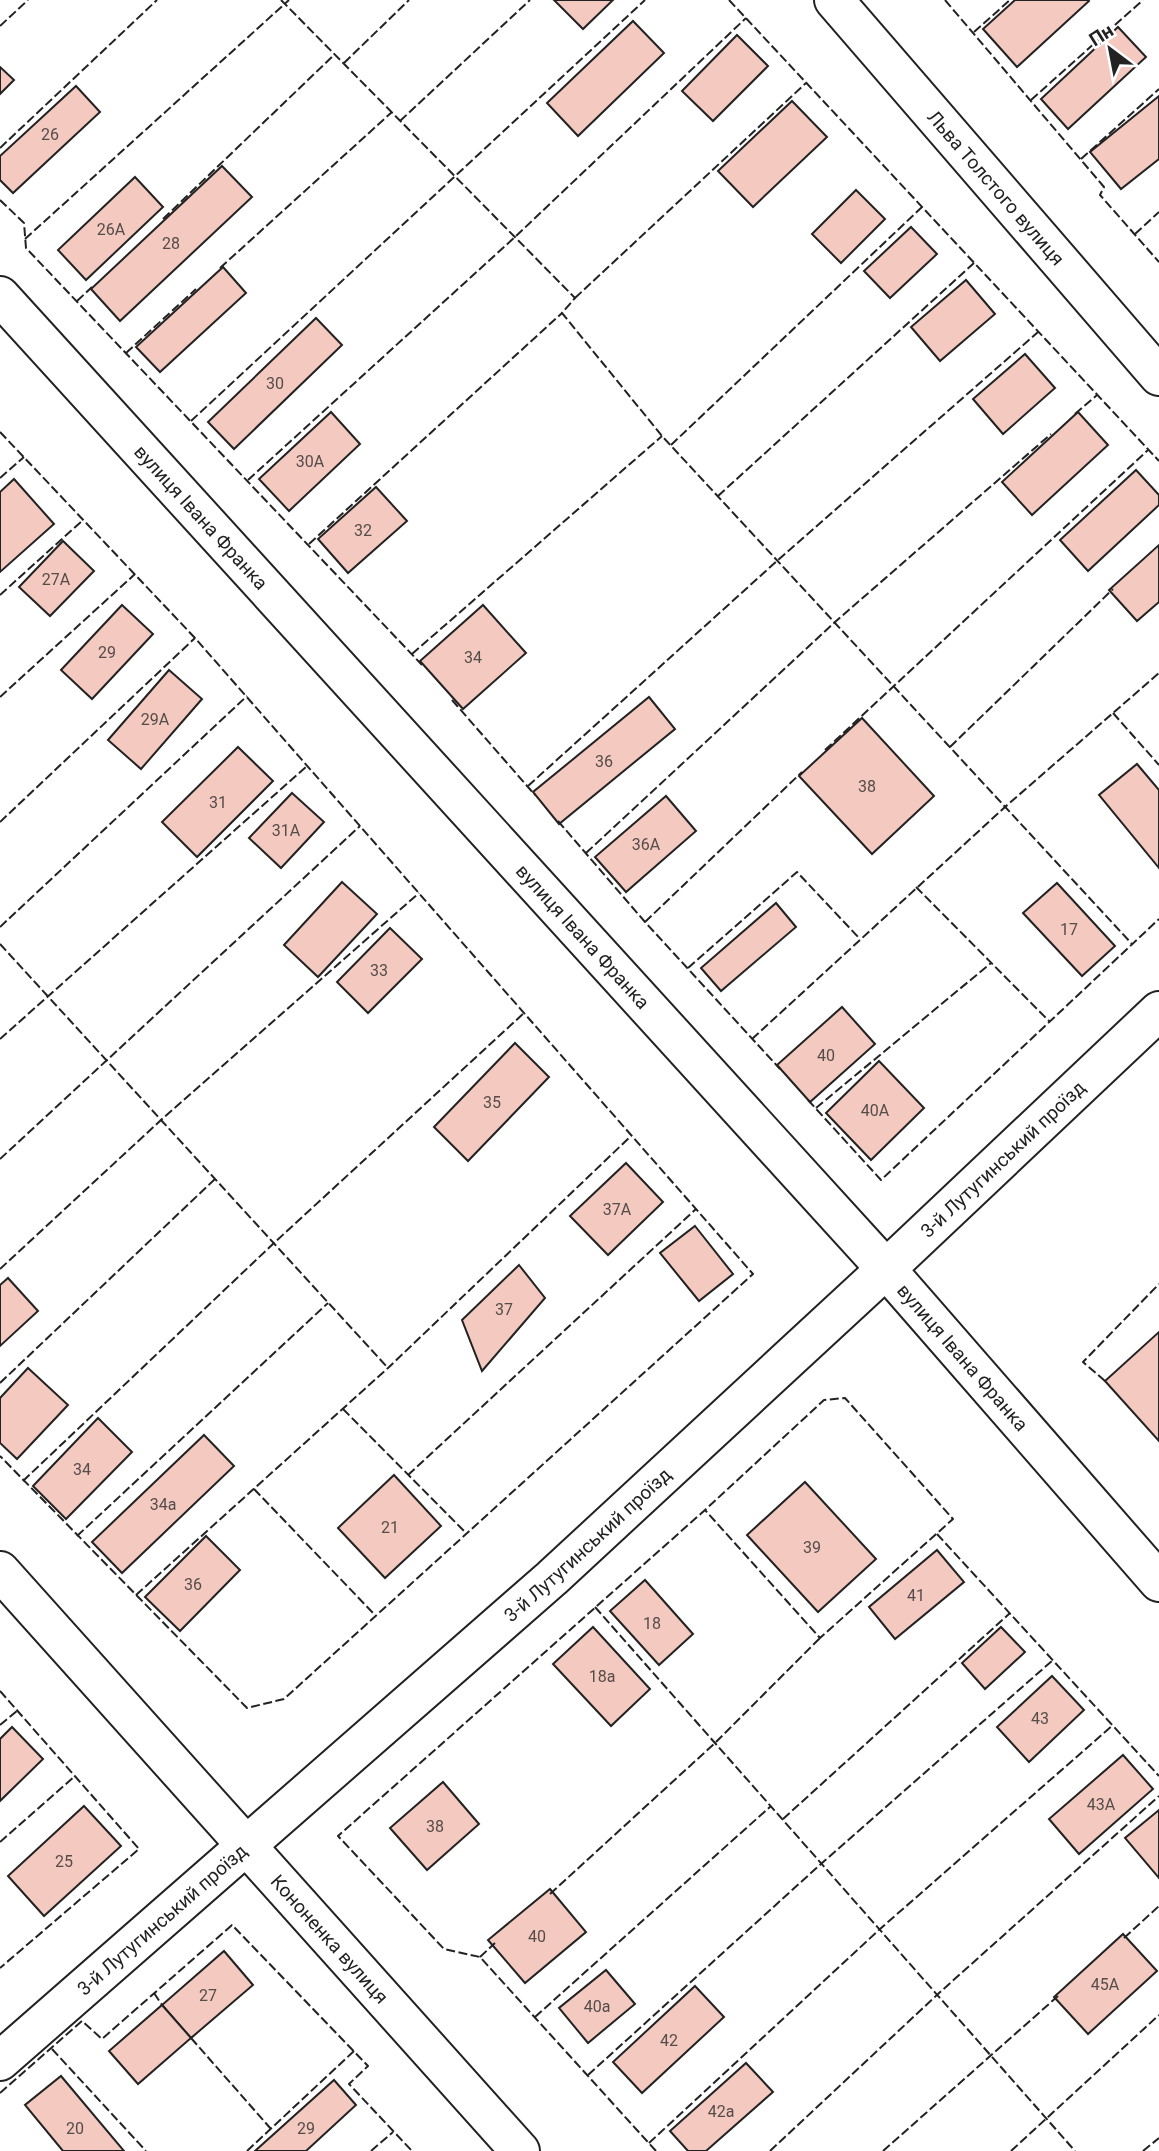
<svg xmlns="http://www.w3.org/2000/svg" width="1159" height="2151" font-family="Roboto,sans-serif">
<rect width="100%" height="100%" fill="#fff"/>
<g fill="#f3c9c0" stroke="#222" stroke-width="2">
<path d="M 554,0 L 613,0 L 583,29 Z"/>
<path d="M 1015,0 L 1088,0 L 1089,1 L 1017,67 L 983,29 Z"/>
<path d="M 633,21 L 664,53 L 578,136 L 547,103 Z"/>
<path d="M 1118,27 L 1146,57 L 1068,129 L 1041,99 Z"/>
<path d="M 737,35 L 768,66 L 713,121 L 682,91 Z"/>
<path d="M 0,67 L 14,80 L 0,94 Z"/>
<path d="M 76,86 L 100,112 L 13,193 L 0,180 L 0,156 Z"/>
<path d="M 1159,96 L 1159,159 L 1121,189 L 1090,152 Z"/>
<path d="M 792,101 L 827,137 L 753,207 L 718,171 Z"/>
<path d="M 222,166 L 252,197 L 120,321 L 91,289 Z"/>
<path d="M 135,177 L 163,207 L 86,280 L 58,250 Z"/>
<path d="M 856,190 L 885,219 L 841,263 L 812,234 Z"/>
<path d="M 911,227 L 937,254 L 890,298 L 864,271 Z"/>
<path d="M 223,267 L 246,293 L 160,372 L 136,347 Z"/>
<path d="M 966,280 L 995,314 L 940,361 L 911,327 Z"/>
<path d="M 316,318 L 342,345 L 234,449 L 208,422 Z"/>
<path d="M 1025,354 L 1055,388 L 1003,434 L 973,399 Z"/>
<path d="M 331,412 L 360,444 L 289,511 L 259,479 Z"/>
<path d="M 1078,412 L 1108,445 L 1032,515 L 1002,482 Z"/>
<path d="M 1136,470 L 1159,495 L 1159,505 L 1088,571 L 1060,540 Z"/>
<path d="M 14,479 L 54,524 L 0,572 L 0,492 Z"/>
<path d="M 376,487 L 407,521 L 348,573 L 318,539 Z"/>
<path d="M 63,541 L 94,571 L 50,616 L 19,587 Z"/>
<path d="M 1159,545 L 1159,602 L 1137,621 L 1109,590 Z"/>
<path d="M 122,605 L 153,634 L 92,699 L 61,670 Z"/>
<path d="M 483,605 L 526,653 L 463,709 L 420,661 Z"/>
<path d="M 169,670 L 202,699 L 141,769 L 108,740 Z"/>
<path d="M 649,697 L 675,729 L 559,824 L 533,792 Z"/>
<path d="M 862,718 L 934,796 L 872,854 L 799,776 Z"/>
<path d="M 238,747 L 273,781 L 197,857 L 162,822 Z"/>
<path d="M 1137,764 L 1159,790 L 1159,868 L 1099,795 Z"/>
<path d="M 292,793 L 324,822 L 281,868 L 249,838 Z"/>
<path d="M 666,796 L 696,831 L 626,892 L 595,857 Z"/>
<path d="M 342,882 L 377,914 L 318,977 L 284,945 Z"/>
<path d="M 1057,883 L 1115,946 L 1082,976 L 1023,913 Z"/>
<path d="M 776,903 L 796,927 L 721,991 L 701,968 Z"/>
<path d="M 390,928 L 422,959 L 368,1013 L 337,982 Z"/>
<path d="M 842,1007 L 875,1044 L 810,1102 L 777,1065 Z"/>
<path d="M 515,1043 L 549,1077 L 468,1161 L 434,1127 Z"/>
<path d="M 879,1061 L 924,1108 L 871,1160 L 826,1113 Z"/>
<path d="M 626,1163 L 663,1202 L 608,1255 L 570,1216 Z"/>
<path d="M 695,1226 L 733,1274 L 699,1301 L 660,1253 Z"/>
<path d="M 519,1265 L 545,1298 L 482,1371 L 462,1320 Z"/>
<path d="M 8,1278 L 38,1311 L 0,1346 L 0,1285 Z"/>
<path d="M 1159,1332 L 1159,1441 L 1105,1381 Z"/>
<path d="M 28,1368 L 68,1405 L 17,1459 L 0,1443 L 0,1398 Z"/>
<path d="M 98,1418 L 132,1452 L 66,1519 L 33,1486 Z"/>
<path d="M 204,1435 L 234,1466 L 122,1573 L 92,1542 Z"/>
<path d="M 394,1475 L 441,1526 L 385,1578 L 338,1528 Z"/>
<path d="M 805,1482 L 876,1559 L 818,1612 L 747,1535 Z"/>
<path d="M 206,1536 L 240,1570 L 180,1631 L 145,1597 Z"/>
<path d="M 937,1550 L 964,1582 L 895,1639 L 869,1607 Z"/>
<path d="M 645,1580 L 693,1634 L 659,1665 L 610,1611 Z"/>
<path d="M 593,1627 L 650,1689 L 611,1726 L 553,1664 Z"/>
<path d="M 1001,1627 L 1025,1652 L 985,1689 L 962,1663 Z"/>
<path d="M 1052,1676 L 1084,1710 L 1029,1762 L 997,1727 Z"/>
<path d="M 12,1727 L 43,1759 L 0,1801 L 0,1739 Z"/>
<path d="M 1123,1755 L 1153,1789 L 1079,1854 L 1049,1819 Z"/>
<path d="M 443,1782 L 479,1824 L 427,1870 L 390,1828 Z"/>
<path d="M 84,1806 L 121,1846 L 44,1916 L 8,1876 Z"/>
<path d="M 1159,1810 L 1159,1878 L 1125,1838 Z"/>
<path d="M 550,1889 L 586,1932 L 525,1983 L 488,1940 Z"/>
<path d="M 1123,1934 L 1157,1971 L 1088,2034 L 1054,1997 Z"/>
<path d="M 224,1951 L 253,1985 L 191,2038 L 162,2005 Z"/>
<path d="M 606,1970 L 635,2004 L 588,2043 L 559,2008 Z"/>
<path d="M 695,1986 L 724,2017 L 642,2093 L 613,2062 Z"/>
<path d="M 162,2005 L 191,2038 L 138,2084 L 109,2051 Z"/>
<path d="M 746,2063 L 773,2092 L 706,2151 L 688,2151 L 670,2131 Z"/>
<path d="M 61,2076 L 124,2151 L 63,2151 L 25,2105 Z"/>
<path d="M 334,2080 L 356,2105 L 306,2151 L 255,2151 Z"/>
</g>
<g fill="none" stroke-linecap="round" stroke-linejoin="round">
<defs>
<g id="minor">
<path id="s1" d="M 834,0 L 1159,376"/>
<path id="s2" d="M 0,296 L 886,1269 L 1159,1582"/>
<path id="s3" d="M 0,1571 L 520,2151"/>
<path id="s4" d="M 0,2061 L 552,1578 L 886,1269 L 1159,1011"/>
</g>
</defs>
<use href="#minor" stroke="#222" stroke-width="42"/>
<use href="#minor" stroke="#fff" stroke-width="38"/>
<g stroke="#222" stroke-width="2" stroke-dasharray="9 3.5" stroke-linecap="butt">
<path d="M 281,0 L 575,298 L 562,313 L 662,436 L 1132,944"/>
<path d="M 729,0 L 1159,461"/>
<path d="M 945,0 L 1104,187 L 1100,195 L 1159,262"/>
<path d="M 0,26 L 28,0"/>
<path d="M 974,32 L 1010,0"/>
<path d="M 344,63 L 409,0"/>
<path d="M 1031,100 L 1143,0"/>
<path d="M 400,121 L 530,0"/>
<path d="M 0,148 L 157,0"/>
<path d="M 1081,159 L 1159,89"/>
<path d="M 0,200 L 24,223 L 26,248 L 422,665"/>
<path d="M 163,219 L 335,54"/>
<path d="M 1135,234 L 1159,212"/>
<path d="M 25,239 L 289,0"/>
<path d="M 220,268 L 392,112"/>
<path d="M 575,298 L 806,83"/>
<path d="M 77,301 L 92,287"/>
<path d="M 126,353 L 196,289"/>
<path d="M 1075,414 L 1097,395"/>
<path d="M 191,421 L 645,0"/>
<path d="M 0,432 L 195,638 L 753,1274 L 284,1699 L 247,1708 L 0,1456"/>
<path d="M 671,445 L 922,207"/>
<path d="M 0,478 L 24,457"/>
<path d="M 248,480 L 515,237 L 746,18"/>
<path d="M 718,496 L 974,263"/>
<path d="M 309,544 L 562,313"/>
<path d="M 0,595 L 83,520"/>
<path d="M 412,654 L 662,436"/>
<path d="M 0,697 L 135,574"/>
<path d="M 452,700 L 535,795"/>
<path d="M 1113,713 L 1159,765"/>
<path d="M 950,747 L 1113,589"/>
<path d="M 825,750 L 1148,450"/>
<path d="M 528,786 L 778,560 L 1038,332"/>
<path d="M 558,821 L 645,922 L 780,1069"/>
<path d="M 0,822 L 195,638"/>
<path d="M 586,853 L 835,622 L 1051,434"/>
<path d="M 916,887 L 1050,1022"/>
<path d="M 645,922 L 802,772"/>
<path d="M 0,927 L 247,696"/>
<path d="M 0,944 L 388,1368"/>
<path d="M 688,968 L 797,872 L 860,939"/>
<path d="M 0,1039 L 307,766"/>
<path d="M 752,1039 L 1005,807 L 1159,673"/>
<path d="M 808,1100 L 881,1180 L 1159,919"/>
<path d="M 816,1108 L 991,963"/>
<path d="M 0,1159 L 360,826"/>
<path d="M 0,1269 L 161,1120 L 419,893"/>
<path d="M 1105,1381 L 1083,1362 L 1159,1284"/>
<path d="M 0,1383 L 215,1179"/>
<path d="M 343,1409 L 466,1533"/>
<path d="M 408,1475 L 696,1209"/>
<path d="M 23,1481 L 274,1243 L 524,1013"/>
<path d="M 254,1489 L 375,1615"/>
<path d="M 937,1534 L 1159,1776"/>
<path d="M 77,1536 L 328,1303"/>
<path d="M 136,1595 L 388,1368 L 631,1136"/>
<path d="M 595,1607 L 1075,2151"/>
<path d="M 0,1691 L 139,1849 L 0,1968"/>
<path d="M 0,1725 L 17,1711"/>
<path d="M 783,1819 L 1010,1613"/>
<path d="M 0,1842 L 75,1776"/>
<path d="M 550,1894 L 715,1743 L 820,1638"/>
<path d="M 1124,1938 L 1159,1906"/>
<path d="M 480,1957 L 495,1943"/>
<path d="M 154,1993 L 162,2005"/>
<path d="M 535,2017 L 771,1806"/>
<path d="M 191,2038 L 271,2129"/>
<path d="M 52,2049 L 146,2151"/>
<path d="M 588,2075 L 822,1863 L 1053,1660"/>
<path d="M 0,2093 L 82,2021 L 102,2039 L 232,1925 L 368,2066 L 349,2084 L 412,2151"/>
<path d="M 649,2143 L 880,1929 L 1113,1725"/>
<path d="M 247,2151 L 354,2051"/>
<path d="M 371,2151 L 393,2132"/>
<path d="M 656,2151 L 480,1957 L 444,1949 L 338,1836 L 705,1510 L 824,1400 L 845,1398 L 953,1519 L 820,1638 L 705,1510"/>
<path d="M 770,2151 L 938,1994 L 1159,1796"/>
<path d="M 883,2151 L 1058,1996"/>
<path d="M 1011,2151 L 1159,2015"/>
<path d="M 1143,2151 L 1159,2138"/>
</g>
</g>
<g text-anchor="middle" stroke-width="5" stroke-linejoin="round" paint-order="stroke">
<g font-size="16" fill="#564c4a">
<text x="50" y="140">26</text>
<text x="111" y="235">26А</text>
<text x="171" y="249">28</text>
<text x="275" y="389">30</text>
<text x="310" y="467">30А</text>
<text x="363" y="536">32</text>
<text x="56" y="585">27А</text>
<text x="107" y="658">29</text>
<text x="473" y="663">34</text>
<text x="155" y="725">29А</text>
<text x="604" y="767">36</text>
<text x="867" y="792">38</text>
<text x="218" y="808">31</text>
<text x="286" y="836">31А</text>
<text x="646" y="850">36А</text>
<text x="1069" y="935">17</text>
<text x="379" y="976">33</text>
<text x="826" y="1061">40</text>
<text x="492" y="1108">35</text>
<text x="875" y="1116">40А</text>
<text x="617" y="1215">37А</text>
<text x="504" y="1315">37</text>
<text x="82" y="1475">34</text>
<text x="163" y="1510">34а</text>
<text x="390" y="1533">21</text>
<text x="812" y="1553">39</text>
<text x="193" y="1590">36</text>
<text x="916" y="1601">41</text>
<text x="652" y="1629">18</text>
<text x="602" y="1682">18а</text>
<text x="1040" y="1724">43</text>
<text x="1101" y="1810">43А</text>
<text x="435" y="1832">38</text>
<text x="64" y="1867">25</text>
<text x="537" y="1942">40</text>
<text x="1105" y="1990">45А</text>
<text x="208" y="2001">27</text>
<text x="597" y="2012">40а</text>
<text x="669" y="2046">42</text>
<text x="721" y="2117">42а</text>
<text x="75" y="2134">20</text>
<text x="306" y="2134">29</text>
</g>
<g font-size="19" fill="#222" stroke="#fff">
<text dy="7" stroke="none"><textPath href="#s1" startOffset="248">Льва Толстого вулиця</textPath></text>
<text dy="7" stroke="none"><textPath href="#s2" startOffset="299">вулиця Івана Франка</textPath></text>
<text dy="7" stroke="none"><textPath href="#s2" startOffset="866">вулиця Івана Франка</textPath></text>
<text dy="7" stroke="none"><textPath href="#s4" startOffset="1349">3-й Лутугинський проїзд</textPath></text>
<text dy="7" stroke="none"><textPath href="#s2" startOffset="1433">вулиця Івана Франка</textPath></text>
<text dy="7" stroke="none"><textPath href="#s4" startOffset="782">3-й Лутугинський проїзд</textPath></text>
<text dy="7" stroke="none"><textPath href="#s4" startOffset="215">3-й Лутугинський проїзд</textPath></text>
<text dy="7" stroke="none"><textPath href="#s3" startOffset="494">Кононенка вулиця</textPath></text>
</g>
</g>
<g transform="translate(1110 49) rotate(328)" stroke="#ffffff" stroke-width="5" paint-order="stroke">
<path d="M0-5L12 26L0 18L-12 26Z" fill="#222222"/>
<text y="-10" font-size="19" font-weight="bold" text-anchor="middle" fill="#222222">Пн</text>
</g>
</svg>
